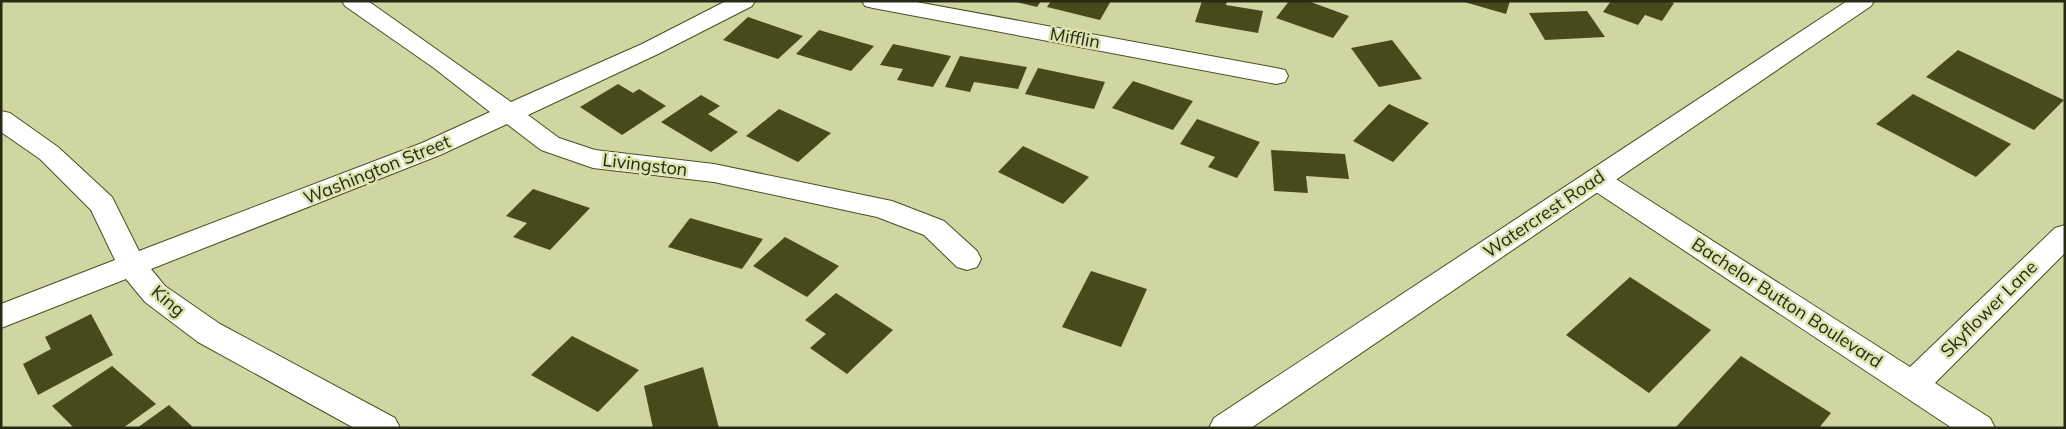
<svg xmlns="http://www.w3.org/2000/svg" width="2066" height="429" font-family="Mulish,sans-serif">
<rect width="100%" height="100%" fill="#d0d6a2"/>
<g fill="#474b1a">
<path d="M 1012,1 L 1041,1 L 1037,7 Z"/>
<path d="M 1051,1 L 1111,1 L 1100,20 L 1047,7 Z"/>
<path d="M 1202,1 L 1227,1 L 1226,5 L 1263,11 L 1258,33 L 1195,22 Z"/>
<path d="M 1289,1 L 1308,1 L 1349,16 L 1333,38 L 1276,18 Z"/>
<path d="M 1461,1 L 1510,1 L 1506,14 Z"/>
<path d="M 1611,1 L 1669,1 L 1674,3 L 1662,21 L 1645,15 L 1638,25 L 1603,12 Z"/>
<path d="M 1587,11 L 1605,37 L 1545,40 L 1529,13 Z"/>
<path d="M 748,17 L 803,36 L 778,59 L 723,40 Z"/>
<path d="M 819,30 L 874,46 L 851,71 L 796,54 Z"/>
<path d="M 1392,40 L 1422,79 L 1379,87 L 1351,48 Z"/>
<path d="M 893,44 L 951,56 L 933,87 L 897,80 L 903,69 L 880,65 Z"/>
<path d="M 1958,50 L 2064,100 L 2034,130 L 1926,77 Z"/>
<path d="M 960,56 L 1027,67 L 1018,89 L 974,82 L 970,92 L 945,87 Z"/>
<path d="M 1038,68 L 1105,82 L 1094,109 L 1025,94 Z"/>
<path d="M 1133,81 L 1193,101 L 1173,130 L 1112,108 Z"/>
<path d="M 618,84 L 633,93 L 639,89 L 666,106 L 622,135 L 580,107 Z"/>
<path d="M 1913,94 L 2011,144 L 1976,177 L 1876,124 Z"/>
<path d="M 701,95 L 720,106 L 708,114 L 738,132 L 711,152 L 661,122 Z"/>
<path d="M 1389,104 L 1429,123 L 1393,162 L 1353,141 Z"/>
<path d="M 779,109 L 831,133 L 798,162 L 746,136 Z"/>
<path d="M 1197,119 L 1260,142 L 1237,178 L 1208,167 L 1215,157 L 1180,144 Z"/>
<path d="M 1023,146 L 1089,177 L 1063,204 L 998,172 Z"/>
<path d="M 1271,150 L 1345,154 L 1349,179 L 1306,176 L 1308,193 L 1274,191 Z"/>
<path d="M 533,189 L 590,208 L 550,250 L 513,237 L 527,223 L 506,216 Z"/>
<path d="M 690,218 L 763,239 L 742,269 L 668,247 Z"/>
<path d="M 785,237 L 839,266 L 807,297 L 753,266 Z"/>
<path d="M 1091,271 L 1147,289 L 1121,347 L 1062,327 Z"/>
<path d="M 1630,277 L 1711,330 L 1649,393 L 1566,335 Z"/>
<path d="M 836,293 L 893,330 L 847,374 L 810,348 L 826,334 L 805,320 Z"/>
<path d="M 91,314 L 113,355 L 38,395 L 23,364 L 51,349 L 45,337 Z"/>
<path d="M 572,336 L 639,370 L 598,412 L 531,375 Z"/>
<path d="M 1741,356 L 1831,413 L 1819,428 L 1676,427 Z"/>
<path d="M 112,366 L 156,404 L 123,428 L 74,428 L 52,406 Z"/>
<path d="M 703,367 L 719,428 L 653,428 L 644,386 Z"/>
<path d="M 169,405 L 194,428 L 137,428 Z"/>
</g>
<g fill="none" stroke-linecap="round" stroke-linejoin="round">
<defs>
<g id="minor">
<path d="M 342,1 L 368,1 L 511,102 L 642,44 L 726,1 L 755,1 L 752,6 L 658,54 L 528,115 L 559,138 L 595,150 L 714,164 L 892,201 L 944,221 L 977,251 L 981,259 L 977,267 L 967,270 L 957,267 L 924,235 L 877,217 L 714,182 L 593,168 L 541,150 L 507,124 L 440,155 L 151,269 L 165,286 L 220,324 L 395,418 L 400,428 L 354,428 L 198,342 L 145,302 L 126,279 L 1,328 L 1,304 L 115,260 L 91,210 L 40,159 L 1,132 L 1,111 L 10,113 L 58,147 L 112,197 L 139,251 L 422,143 L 490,112 L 434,68 L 345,6 Z"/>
<path d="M 862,1 L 911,1 L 1276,68 L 1285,70 L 1288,76 L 1285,82 L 1276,84 L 873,8 L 865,6 Z"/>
<path d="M 1596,170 L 1605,172 L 1910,367 L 2055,228 L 2065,225 L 2065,253 L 1935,383 L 1990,418 L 1995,428 L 1952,428 L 1587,186 L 1583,179 L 1587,172 Z"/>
</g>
<path id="tertiary" d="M 1847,1 L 1874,1 L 1871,6 L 1251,428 L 1209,428 L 1214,418 Z"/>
</defs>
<use href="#minor" stroke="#4b4e1e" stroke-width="2"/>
<use href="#tertiary" stroke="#4b4e1e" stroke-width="2"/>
<use href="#minor" fill="#fff" fill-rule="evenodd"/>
<use href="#tertiary" fill="#fff" fill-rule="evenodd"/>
</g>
<g text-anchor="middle" stroke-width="5" stroke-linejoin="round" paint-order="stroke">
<g font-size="18" fill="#272915" stroke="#dde3ae">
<text transform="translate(1075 38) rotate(10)" y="6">Mifflin</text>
<text transform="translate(645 165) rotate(7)" y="6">Livingston</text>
<text transform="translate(377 170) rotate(-22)" y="6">Washington Street</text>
<text transform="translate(1544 214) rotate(-34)" y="6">Watercrest Road</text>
<text transform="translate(168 301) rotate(40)" y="6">King</text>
<text transform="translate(1787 303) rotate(33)" y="6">Bachelor Button Boulevard</text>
<text transform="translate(1989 309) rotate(-45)" y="6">Skyflower Lane</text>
</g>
</g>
<rect width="2066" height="429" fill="none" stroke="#272915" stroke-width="5"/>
</svg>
